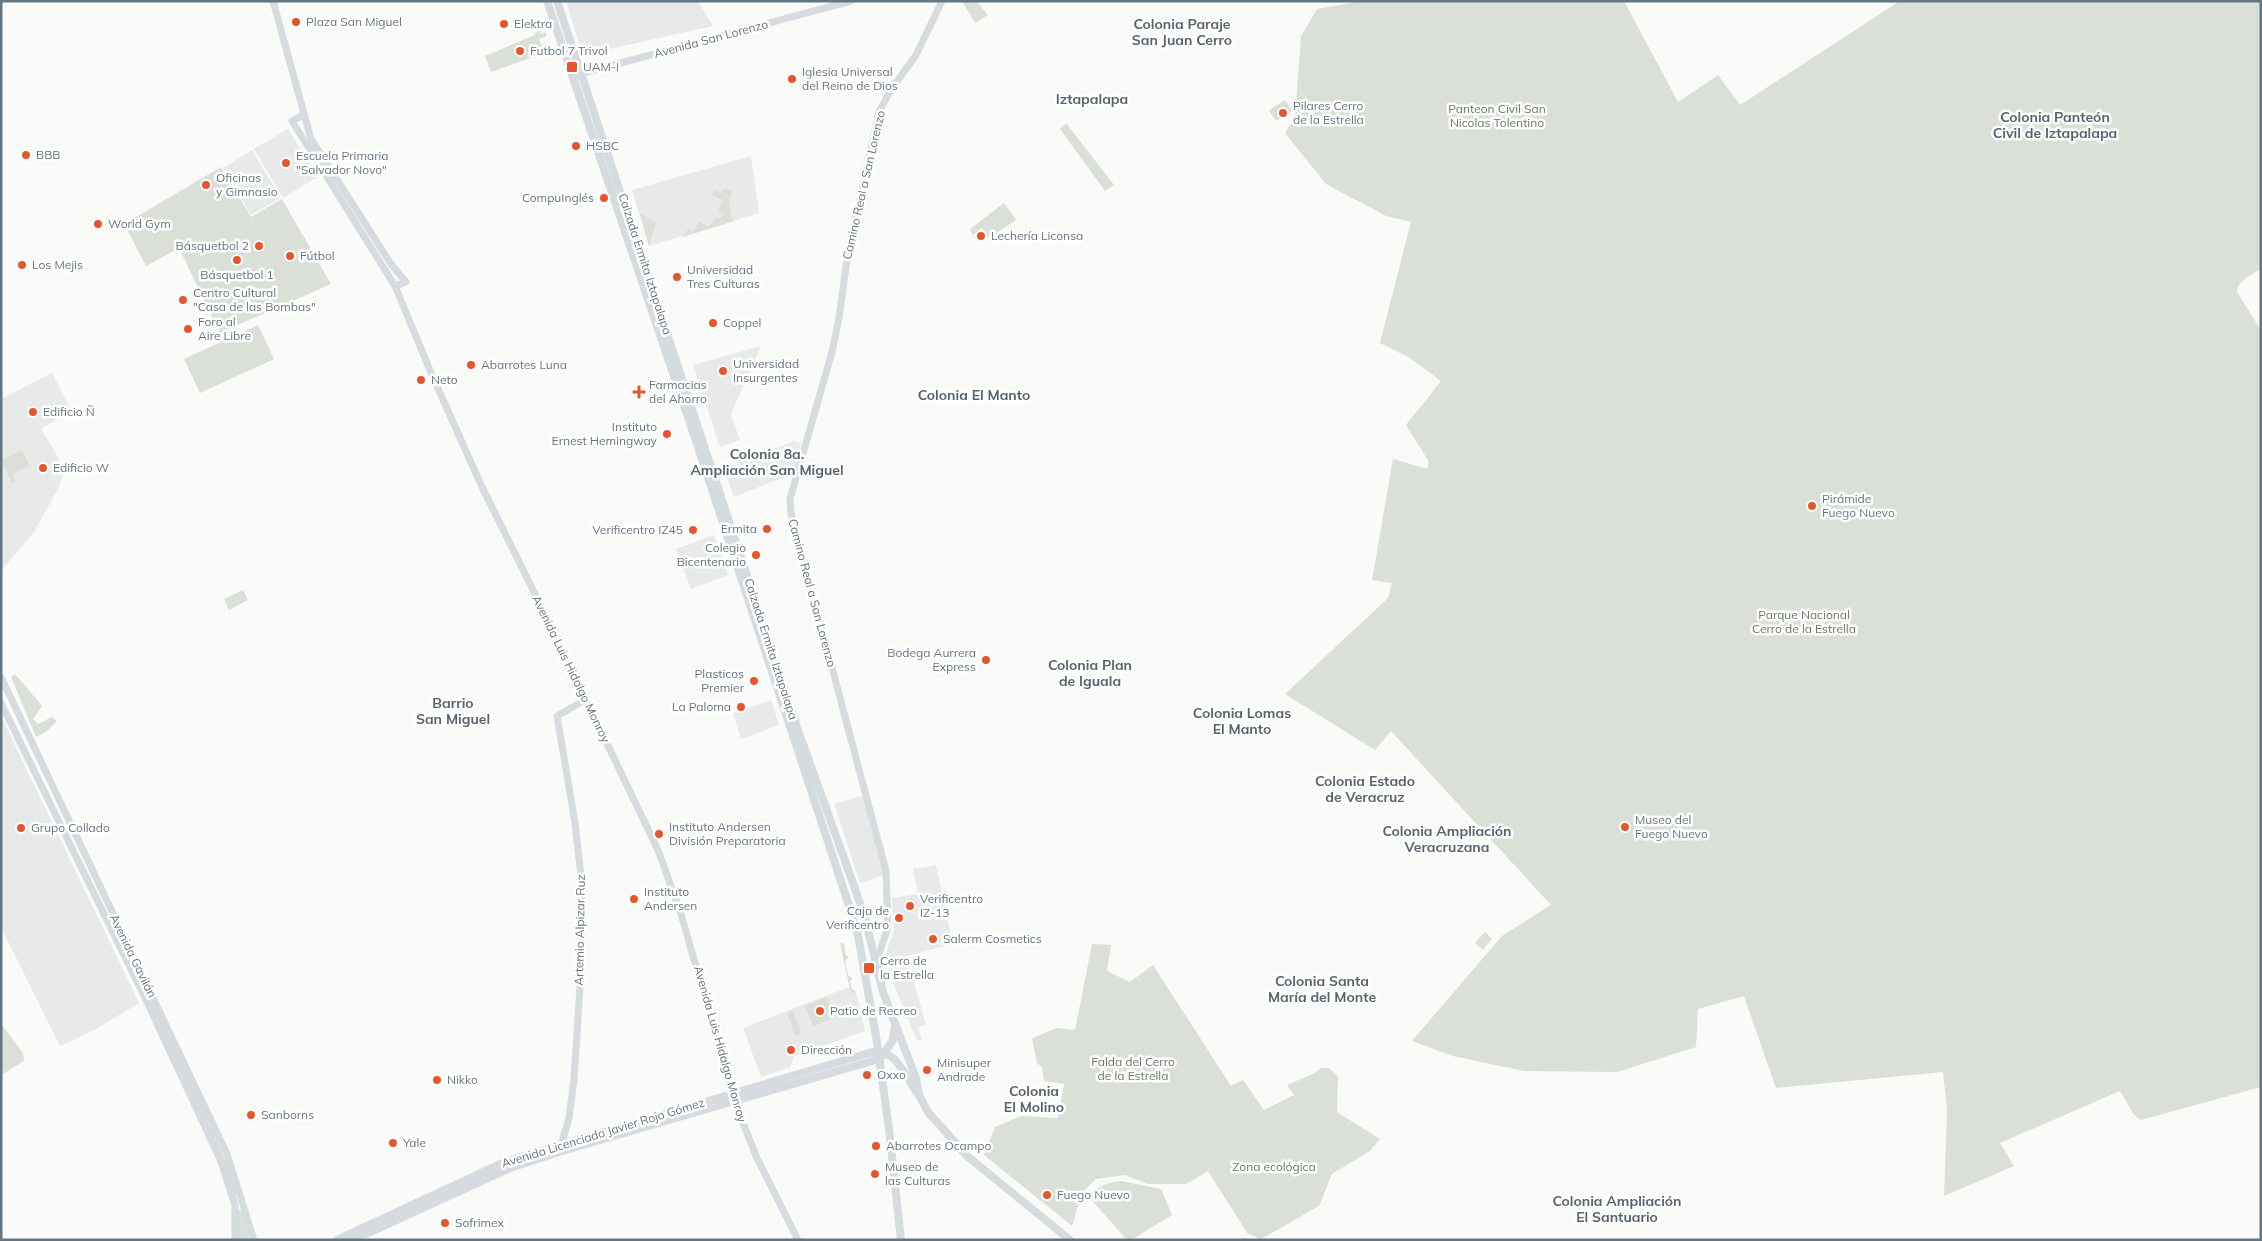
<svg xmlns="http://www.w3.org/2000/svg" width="2262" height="1241" font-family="Mulish,sans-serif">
<rect width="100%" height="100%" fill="#fafaf8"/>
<g fill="#e8e9e9">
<path d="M 566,1 L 698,1 L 713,26 L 587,54 L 580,47 Z"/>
<path d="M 288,129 L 317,177 L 283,198 L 254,149 Z"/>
<path d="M 252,150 L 281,198 L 251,215 L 223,168 Z"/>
<path d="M 751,156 L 759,213 L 649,246 L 632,190 Z"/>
<path d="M 761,346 L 731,414 L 740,440 L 720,447 L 693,365 Z"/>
<path d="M 52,373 L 71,410 L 41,429 L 65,469 L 59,487 L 34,532 L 1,571 L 1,399 Z"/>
<path d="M 794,441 L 801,443 L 794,473 L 734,497 L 724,469 Z"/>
<path d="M 714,535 L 728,575 L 691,589 L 676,549 Z"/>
<path d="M 771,700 L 779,725 L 741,739 L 733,713 Z"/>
<path d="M 1,716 L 139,1003 L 96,1029 L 60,1046 L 1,927 Z"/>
<path d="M 864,795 L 884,875 L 860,883 L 834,804 Z"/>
<path d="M 936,865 L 953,944 L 892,960 L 886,953 L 894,930 L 892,898 L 918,894 L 913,869 Z"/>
<path d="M 908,963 L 926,1024 L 918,1028 L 922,1039 L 917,1041 L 888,970 Z"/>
<path d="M 849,987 L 851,994 L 856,992 L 865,1031 L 794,1056 L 789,1070 L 788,1068 L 761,1077 L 743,1028 Z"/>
</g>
<g fill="#dadfd7">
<path d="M 962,1 L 976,1 L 988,15 L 975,23 Z"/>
<path d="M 1362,1 L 1624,1 L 1678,102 L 1718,75 L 1740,105 L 1900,1 L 2261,1 L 2261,269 C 2251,275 2238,280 2237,292 L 2261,330 L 2261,1087 L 2141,1120 L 2134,1115 L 2120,1091 L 2000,1143 L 2014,1166 L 1944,1196 L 1947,1110 L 1943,1072 L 1776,1088 L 1744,996 L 1698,1009 L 1696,1047 L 1617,1072 L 1524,1071 L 1453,1056 L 1412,1041 L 1502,936 L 1551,905 L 1391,731 L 1375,750 L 1285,694 L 1388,598 L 1392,583 L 1372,580 L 1393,459 L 1427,469 L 1429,462 L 1406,425 L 1441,381 L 1410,358 L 1380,343 L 1411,222 L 1386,216 L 1326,184 L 1285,133 L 1295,117 L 1301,36 L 1317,9 Z"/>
<path d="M 540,30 L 541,34 L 545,32 L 547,36 L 539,39 L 544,53 L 491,72 L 485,56 L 535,35 L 535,33 Z"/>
<path d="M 1285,100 L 1292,111 L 1276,121 L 1269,110 Z"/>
<path d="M 1066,123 L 1114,185 L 1105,191 L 1060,129 Z"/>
<path d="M 221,167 L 251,217 L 282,199 L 331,284 L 220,333 L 179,248 L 146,266 L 124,224 Z"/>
<path d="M 725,188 L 732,192 L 729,200 L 731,218 L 734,221 L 683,237 L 688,229 L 694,232 L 699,222 L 709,227 L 716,217 L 720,219 L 722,214 L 718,212 L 723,200 L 712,195 L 714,190 L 721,193 Z"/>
<path d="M 1004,203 L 1016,220 L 989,238 L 982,228 L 973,235 L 970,229 Z"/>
<path d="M 640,213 L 656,223 L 649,246 Z"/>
<path d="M 258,325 L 274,359 L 200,393 L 184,359 Z"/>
<path d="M 22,450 L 30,466 L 12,474 L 15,481 L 12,483 L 4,465 L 1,466 L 1,460 Z"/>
<path d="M 243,590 L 248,600 L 229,610 L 224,599 Z"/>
<path d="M 15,674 L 42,706 L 33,719 L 38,724 L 52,717 L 57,721 L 47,731 L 36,737 L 11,677 Z"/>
<path d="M 1485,932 L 1492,939 L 1483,950 L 1475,943 Z"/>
<path d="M 840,943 L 844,944 L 846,956 L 849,956 L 845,962 L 848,975 L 853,979 L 850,981 L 852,989 L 856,992 L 851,994 Z"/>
<path d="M 1092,944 L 1111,945 L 1107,971 L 1130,982 L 1153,965 L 1231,1086 L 1243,1080 L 1264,1110 L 1294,1095 L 1287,1085 L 1313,1074 L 1321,1068 L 1329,1068 L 1338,1077 L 1337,1112 L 1380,1139 L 1370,1151 L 1332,1174 L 1319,1206 L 1261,1239 L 1248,1234 L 1208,1171 L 1186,1184 L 1148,1184 L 1125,1175 L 1096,1179 L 1081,1194 L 1072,1226 L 984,1155 L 995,1127 L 1021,1116 L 1058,1118 L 1064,1084 L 1044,1081 L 1042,1067 L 1037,1063 L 1032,1038 L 1057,1028 L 1075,1030 Z"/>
<path d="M 827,997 L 835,1017 L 813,1026 L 805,1006 Z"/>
<path d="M 153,1003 L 223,1154 L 237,1192 L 236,1196 L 151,1005 Z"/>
<path d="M 793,1010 L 801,1033 L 795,1035 L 787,1013 Z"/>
<path d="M 2,1025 L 23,1053 L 24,1061 L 1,1075 Z"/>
<path d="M 1121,1181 L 1161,1189 L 1172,1215 L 1131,1240 L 1127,1240 L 1088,1196 C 1098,1186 1107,1183 1121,1181 Z"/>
<path d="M 238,1210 L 243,1211 L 253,1240 L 238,1240 Z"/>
</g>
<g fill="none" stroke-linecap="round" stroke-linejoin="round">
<g stroke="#d6dbdf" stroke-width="7">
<path d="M 273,1 L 311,139 L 391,264 L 406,282 L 395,286"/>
<path d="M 576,75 L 851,1"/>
<path d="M 303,115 L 292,121 L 395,286 L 432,375 L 482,487 L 542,608 L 658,850 L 681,914 L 735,1102 L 756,1156 L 798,1240"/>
<path d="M 1,677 L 227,1154 L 254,1240"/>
<path d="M 1,703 L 147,1002 L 220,1159 L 235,1205 L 235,1240"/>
<path d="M 876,963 L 888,927 L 886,871 L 791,513 L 790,499 L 832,352 L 839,318 L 848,252 L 879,112 L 890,91 L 916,55 L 942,1"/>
<path d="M 560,1149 L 569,1118 L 574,1080 L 581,971 L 582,885 L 575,823 L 557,716 L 585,700"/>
</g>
<g stroke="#d6dbdf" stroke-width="8">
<path d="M 547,1 L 696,441 L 857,930 L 877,1042 L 889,1129 L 901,1240"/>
<path d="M 557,1 L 798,730 L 864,914 L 883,992 L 916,1078 L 919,1095 L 928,1112 L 967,1156 L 1070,1240"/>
<path d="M 882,1056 L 893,1040 L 895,1026"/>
<path d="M 337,1240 L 507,1161 L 869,1053 C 897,1046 904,1076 918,1094"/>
<path d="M 353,1240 L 510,1168 L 559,1152 L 879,1059"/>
</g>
</g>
<g fill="#e4572e" stroke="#fff" stroke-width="2">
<circle cx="296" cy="22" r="5"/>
<circle cx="504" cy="24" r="5"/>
<circle cx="520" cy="51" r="5"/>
<rect x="566" y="61" width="12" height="12" rx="2.5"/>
<circle cx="792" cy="79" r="5"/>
<circle cx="1283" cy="113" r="5"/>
<circle cx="576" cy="146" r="5"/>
<circle cx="26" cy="155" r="5"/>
<circle cx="286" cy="163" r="5"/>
<circle cx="206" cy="185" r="5"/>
<circle cx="604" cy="198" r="5"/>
<circle cx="98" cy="224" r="5"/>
<circle cx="981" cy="236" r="5"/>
<circle cx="259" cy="246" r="5"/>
<circle cx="290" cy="256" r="5"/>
<circle cx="237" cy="260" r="5"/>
<circle cx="22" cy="265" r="5"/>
<circle cx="677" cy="277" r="5"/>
<circle cx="183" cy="300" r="5"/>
<circle cx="713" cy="323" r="5"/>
<circle cx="188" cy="329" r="5"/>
<circle cx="471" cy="365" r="5"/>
<circle cx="723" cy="371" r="5"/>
<circle cx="421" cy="380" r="5"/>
<path d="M636.5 384.5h5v5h5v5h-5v5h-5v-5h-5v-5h5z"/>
<circle cx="33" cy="412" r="5"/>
<circle cx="667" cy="434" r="5"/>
<circle cx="43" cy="468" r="5"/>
<circle cx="1812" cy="506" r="5"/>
<circle cx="767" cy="529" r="5"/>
<circle cx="693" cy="530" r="5"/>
<circle cx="756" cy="555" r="5"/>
<circle cx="986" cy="660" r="5"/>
<circle cx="754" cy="681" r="5"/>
<circle cx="741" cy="707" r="5"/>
<circle cx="1625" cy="827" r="5"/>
<circle cx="21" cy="828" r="5"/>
<circle cx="659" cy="834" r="5"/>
<circle cx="634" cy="899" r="5"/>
<circle cx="910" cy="906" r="5"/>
<circle cx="899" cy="918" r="5"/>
<circle cx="933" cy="939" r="5"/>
<rect x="863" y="962" width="12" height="12" rx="2.5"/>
<circle cx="820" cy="1011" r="5"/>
<circle cx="791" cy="1050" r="5"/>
<circle cx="927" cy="1070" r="5"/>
<circle cx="867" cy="1075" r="5"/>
<circle cx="437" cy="1080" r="5"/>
<circle cx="251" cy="1115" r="5"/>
<circle cx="393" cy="1143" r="5"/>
<circle cx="876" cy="1146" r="5"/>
<circle cx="875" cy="1174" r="5"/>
<circle cx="1047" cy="1195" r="5"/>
<circle cx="445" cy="1223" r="5"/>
</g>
<g text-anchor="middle" stroke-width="5" stroke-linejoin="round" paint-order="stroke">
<g font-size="12" fill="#657683" stroke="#fff" text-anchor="start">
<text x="306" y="26">Plaza San Miguel</text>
<text x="514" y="28">Elektra</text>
<text x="530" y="55">Futbol 7 Trivol</text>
<text x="583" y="71">UAM-I</text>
<text x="802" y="76">Iglesia Universal<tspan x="802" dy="14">del Reino de Dios</tspan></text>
<text x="1293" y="110">Pilares Cerro<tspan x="1293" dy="14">de la Estrella</tspan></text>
<text x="586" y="150">HSBC</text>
<text x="36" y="159">BBB</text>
<text x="296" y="160">Escuela Primaria<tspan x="296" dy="14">"Salvador Novo"</tspan></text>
<text x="216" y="182">Oficinas<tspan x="216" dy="14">y Gimnasio</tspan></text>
<text x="594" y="202" text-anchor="end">CompuInglés</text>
<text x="108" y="228">World Gym</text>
<text x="991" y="240">Lechería Liconsa</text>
<text x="249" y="250" text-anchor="end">Básquetbol 2</text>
<text x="300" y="260">Fútbol</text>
<text x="32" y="269">Los Mejis</text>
<text x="687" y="274">Universidad<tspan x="687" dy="14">Tres Culturas</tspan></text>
<text x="237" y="279" text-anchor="middle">Básquetbol 1</text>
<text x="193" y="297">Centro Cultural<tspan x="193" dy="14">"Casa de las Bombas"</tspan></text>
<text x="198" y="326">Foro al<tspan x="198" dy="14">Aire Libre</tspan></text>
<text x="723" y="327">Coppel</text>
<text x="733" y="368">Universidad<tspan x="733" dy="14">Insurgentes</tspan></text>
<text x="481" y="369">Abarrotes Luna</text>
<text x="431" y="384">Neto</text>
<text x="649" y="389">Farmacias<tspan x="649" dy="14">del Ahorro</tspan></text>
<text x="43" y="416">Edificio Ñ</text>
<text x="657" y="431" text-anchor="end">Instituto<tspan x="657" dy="14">Ernest Hemingway</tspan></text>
<text x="53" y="472">Edificio W</text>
<text x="1822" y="503">Pirámide<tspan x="1822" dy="14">Fuego Nuevo</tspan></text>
<text x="757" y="533" text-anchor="end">Ermita</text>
<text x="683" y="534" text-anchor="end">Verificentro IZ45</text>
<text x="746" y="552" text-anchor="end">Colegio<tspan x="746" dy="14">Bicentenario</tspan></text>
<text x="976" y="657" text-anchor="end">Bodega Aurrera<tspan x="976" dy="14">Express</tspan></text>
<text x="744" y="678" text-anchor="end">Plasticos<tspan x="744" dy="14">Premier</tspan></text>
<text x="731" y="711" text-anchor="end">La Paloma</text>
<text x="1635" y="824">Museo del<tspan x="1635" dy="14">Fuego Nuevo</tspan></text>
<text x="669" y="831">Instituto Andersen<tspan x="669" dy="14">División Preparatoria</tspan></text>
<text x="31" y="832">Grupo Collado</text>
<text x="644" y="896">Instituto<tspan x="644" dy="14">Andersen</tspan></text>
<text x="920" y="903">Verificentro<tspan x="920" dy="14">IZ-13</tspan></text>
<text x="889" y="915" text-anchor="end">Caja de<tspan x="889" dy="14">Verificentro</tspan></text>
<text x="943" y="943">Salerm Cosmetics</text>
<text x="880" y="965">Cerro de<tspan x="880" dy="14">la Estrella</tspan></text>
<text x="830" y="1015">Patio de Recreo</text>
<text x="801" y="1054">Dirección</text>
<text x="937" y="1067">Minisuper<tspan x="937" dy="14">Andrade</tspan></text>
<text x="877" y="1079">Oxxo</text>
<text x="447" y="1084">Nikko</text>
<text x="261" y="1119">Sanborns</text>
<text x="403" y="1147">Yale</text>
<text x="886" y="1150">Abarrotes Ocampo</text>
<text x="885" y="1171">Museo de<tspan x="885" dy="14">las Culturas</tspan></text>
<text x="1057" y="1199">Fuego Nuevo</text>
<text x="455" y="1227">Sofrimex</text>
</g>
<g font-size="12" fill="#657683" stroke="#fff">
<text transform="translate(711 39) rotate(-15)" y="4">Avenida San Lorenzo</text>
<text transform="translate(864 185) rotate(-77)" y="4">Camino Real a San Lorenzo</text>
<text transform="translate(645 264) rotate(72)" y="4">Calzada Ermita Iztapalapa</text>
<text transform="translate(812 593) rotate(75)" y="4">Camino Real a San Lorenzo</text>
<text transform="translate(771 649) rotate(72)" y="4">Calzada Ermita Iztapalapa</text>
<text transform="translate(571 669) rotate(64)" y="4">Avenida Luis Hidalgo Monroy</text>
<text transform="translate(580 930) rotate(-89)" y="4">Artemio Alpizar Ruz</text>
<text transform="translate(133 956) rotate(64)" y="4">Avenida Gavilán</text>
<text transform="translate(720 1044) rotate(74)" y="4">Avenida Luis Hidalgo Monroy</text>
<text transform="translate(603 1133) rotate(-17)" y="4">Avenida Licenciado Javier Rojo Gómez</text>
</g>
<g font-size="12" fill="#687a64" stroke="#fff">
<text x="1497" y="113">Panteon Civil San<tspan x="1497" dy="14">Nicolas Tolentino</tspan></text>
<text x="1804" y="619">Parque Nacional<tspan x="1804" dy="14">Cerro de la Estrella</tspan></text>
<text x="1133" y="1066">Falda del Cerro<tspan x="1133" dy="14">de la Estrella</tspan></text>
<text x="1274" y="1171">Zona ecológica</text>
</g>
<g font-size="14" font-weight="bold" fill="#57646e" stroke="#fff">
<text x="1182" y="29">Colonia Paraje<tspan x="1182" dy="16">San Juan Cerro</tspan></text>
<text x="1092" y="104">Iztapalapa</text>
<text x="2055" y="122">Colonia Panteón<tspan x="2055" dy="16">Civil de Iztapalapa</tspan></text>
<text x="974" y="400">Colonia El Manto</text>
<text x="767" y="459">Colonia 8a.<tspan x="767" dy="16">Ampliación San Miguel</tspan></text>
<text x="1090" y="670">Colonia Plan<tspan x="1090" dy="16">de Iguala</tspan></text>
<text x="453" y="708">Barrio<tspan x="453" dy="16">San Miguel</tspan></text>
<text x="1242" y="718">Colonia Lomas<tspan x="1242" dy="16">El Manto</tspan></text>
<text x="1365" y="786">Colonia Estado<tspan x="1365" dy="16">de Veracruz</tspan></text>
<text x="1447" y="836">Colonia Ampliación<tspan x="1447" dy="16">Veracruzana</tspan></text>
<text x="1322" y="986">Colonia Santa<tspan x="1322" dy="16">María del Monte</tspan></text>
<text x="1034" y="1096">Colonia<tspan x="1034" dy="16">El Molino</tspan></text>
<text x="1617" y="1206">Colonia Ampliación<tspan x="1617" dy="16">El Santuario</tspan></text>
</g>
</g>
<rect width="2262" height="1241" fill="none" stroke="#657683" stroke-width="5"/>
</svg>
